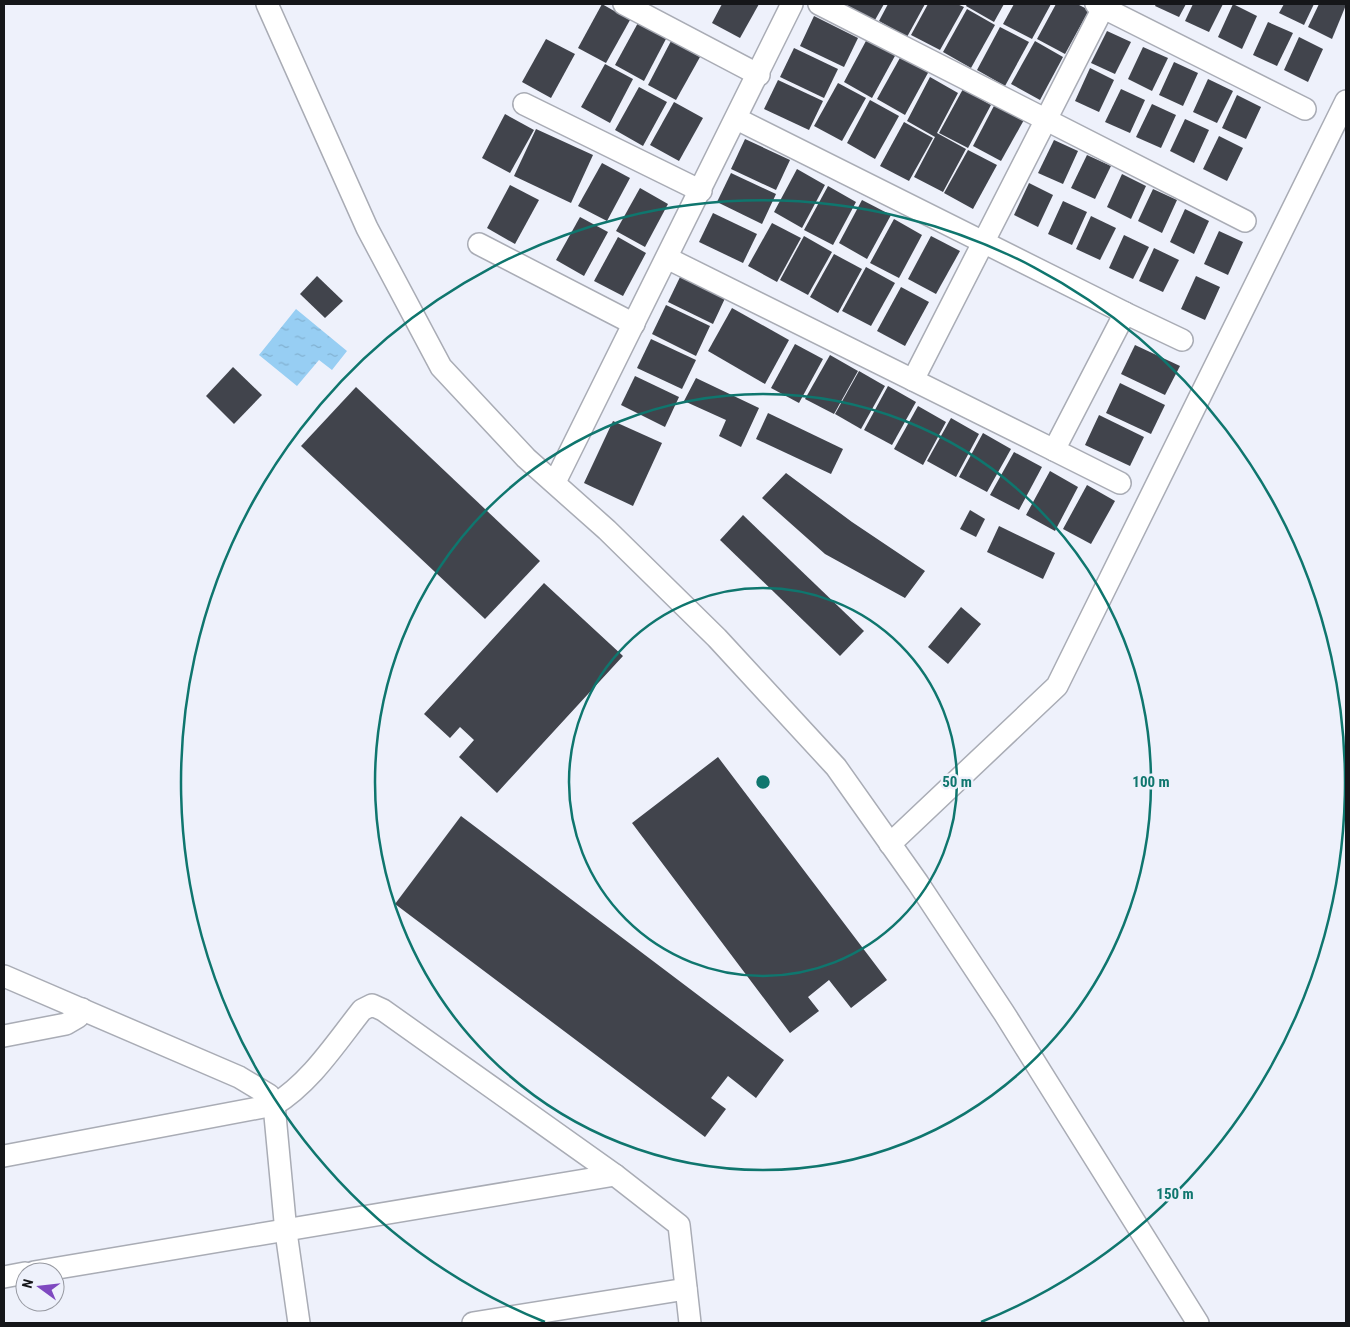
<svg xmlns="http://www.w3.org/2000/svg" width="1350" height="1327" font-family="'Roboto Condensed',sans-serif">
<defs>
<pattern id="water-ripples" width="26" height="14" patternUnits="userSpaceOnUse" patternTransform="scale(1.25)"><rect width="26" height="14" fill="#97cef3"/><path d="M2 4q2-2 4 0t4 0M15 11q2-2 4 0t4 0" fill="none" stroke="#81b0d0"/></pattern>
</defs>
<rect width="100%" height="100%" fill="#eef1fb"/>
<path fill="url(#water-ripples)" d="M 296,309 L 347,351 L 332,370 L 319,360 L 297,386 L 259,355 Z"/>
<g fill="#41444c">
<path d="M 602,4 L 630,20 L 606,63 L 578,48 Z"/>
<path d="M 722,4 L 759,4 L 740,38 L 712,23 Z"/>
<path d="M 844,4 L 884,4 L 875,20 Z"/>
<path d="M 888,4 L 925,4 L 907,37 L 879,21 Z"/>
<path d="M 928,4 L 957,4 L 964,7 L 940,50 L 911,35 Z"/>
<path d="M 967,4 L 1004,4 L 994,22 L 966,6 Z"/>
<path d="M 1014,4 L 1051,4 L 1032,39 L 1003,24 Z"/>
<path d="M 1056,4 L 1077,4 L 1089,10 L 1065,54 L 1037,39 Z"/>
<path d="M 1156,4 L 1186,4 L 1179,17 L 1155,6 Z"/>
<path d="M 1193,4 L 1223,4 L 1209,32 L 1185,21 Z"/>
<path d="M 1233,4 L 1257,16 L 1242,49 L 1218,37 Z"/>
<path d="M 1284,4 L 1314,4 L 1304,25 L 1279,13 Z"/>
<path d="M 1319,4 L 1346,5 L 1332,39 L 1308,27 Z"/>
<path d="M 967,9 L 995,25 L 971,68 L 943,52 Z"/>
<path d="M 814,16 L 858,38 L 844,67 L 800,46 Z"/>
<path d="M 639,21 L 667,37 L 644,81 L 615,65 Z"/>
<path d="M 1268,22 L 1293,33 L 1277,66 L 1253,55 Z"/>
<path d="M 1000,27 L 1029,42 L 1005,86 L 977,70 Z"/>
<path d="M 1107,31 L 1131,42 L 1115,74 L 1091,63 Z"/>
<path d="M 1299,37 L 1323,49 L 1308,82 L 1284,70 Z"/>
<path d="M 546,39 L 575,54 L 551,98 L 522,82 Z"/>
<path d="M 867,39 L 896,54 L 872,98 L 844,82 Z"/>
<path d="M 671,41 L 700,57 L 676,100 L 648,85 Z"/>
<path d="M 1035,41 L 1063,57 L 1040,100 L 1011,84 Z"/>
<path d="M 1143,47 L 1168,58 L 1152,91 L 1128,79 Z"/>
<path d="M 794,48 L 838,69 L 824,98 L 780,77 Z"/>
<path d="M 901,56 L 929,71 L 905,115 L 877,99 Z"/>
<path d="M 1174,62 L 1198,73 L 1183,106 L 1159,95 Z"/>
<path d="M 605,64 L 633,79 L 610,123 L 581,107 Z"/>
<path d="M 1090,68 L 1114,80 L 1099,112 L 1075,101 Z"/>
<path d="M 930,77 L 958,93 L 937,133 L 966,149 L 943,192 L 914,177 L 935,137 L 907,121 Z"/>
<path d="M 1208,79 L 1233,91 L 1217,123 L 1193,112 Z"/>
<path d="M 778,80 L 823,101 L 809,130 L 764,109 Z"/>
<path d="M 838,83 L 866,98 L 842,141 L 814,126 Z"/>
<path d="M 639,87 L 667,102 L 643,146 L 615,130 Z"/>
<path d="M 963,89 L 991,105 L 968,148 L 939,133 Z"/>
<path d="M 1121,89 L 1145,100 L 1130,133 L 1105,122 Z"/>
<path d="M 1237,95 L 1261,107 L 1246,139 L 1222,128 Z"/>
<path d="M 870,100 L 899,116 L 875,159 L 847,143 Z"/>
<path d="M 674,102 L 703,118 L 679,161 L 650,145 Z"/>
<path d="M 996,102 L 1025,118 L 1001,161 L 973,146 Z"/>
<path d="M 1152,104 L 1176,115 L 1161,148 L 1136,137 Z"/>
<path d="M 505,114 L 534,130 L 510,173 L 482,158 Z"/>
<path d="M 1185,119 L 1209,130 L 1194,163 L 1170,151 Z"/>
<path d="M 904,122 L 933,138 L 909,181 L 880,166 Z"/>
<path d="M 536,129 L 593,155 L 571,203 L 514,176 Z"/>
<path d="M 1219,136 L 1243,148 L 1227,181 L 1203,169 Z"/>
<path d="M 745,139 L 790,160 L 776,190 L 731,169 Z"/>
<path d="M 1054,140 L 1078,151 L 1063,184 L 1038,173 Z"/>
<path d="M 968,150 L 997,165 L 973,209 L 944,193 Z"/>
<path d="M 1087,155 L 1111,166 L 1095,199 L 1071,188 Z"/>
<path d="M 602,163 L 630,178 L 607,221 L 578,206 Z"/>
<path d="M 797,169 L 825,185 L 802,228 L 774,212 Z"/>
<path d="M 731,173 L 776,194 L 762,224 L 717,202 Z"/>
<path d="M 1122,174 L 1146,186 L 1131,219 L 1107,207 Z"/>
<path d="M 1029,183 L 1053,195 L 1038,227 L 1014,215 Z"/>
<path d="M 510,185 L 539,200 L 515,244 L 487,228 Z"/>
<path d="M 828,186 L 856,202 L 833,245 L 804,230 Z"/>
<path d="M 640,188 L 668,204 L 645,247 L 616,231 Z"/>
<path d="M 1153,189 L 1177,200 L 1162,233 L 1138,221 Z"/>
<path d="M 862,200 L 891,215 L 867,259 L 839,243 Z"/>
<path d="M 1063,201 L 1087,212 L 1072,245 L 1048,234 Z"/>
<path d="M 1185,209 L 1209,221 L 1194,254 L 1170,242 Z"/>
<path d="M 713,213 L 757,234 L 743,263 L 699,242 Z"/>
<path d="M 1091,216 L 1116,228 L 1100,260 L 1076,249 Z"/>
<path d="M 580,217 L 608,232 L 584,276 L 556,260 Z"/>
<path d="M 894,219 L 922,235 L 899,278 L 870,263 Z"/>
<path d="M 772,223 L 801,238 L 777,282 L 748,266 Z"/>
<path d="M 1219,231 L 1243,242 L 1228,275 L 1204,264 Z"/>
<path d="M 1124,235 L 1149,247 L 1133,279 L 1109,268 Z"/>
<path d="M 804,236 L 832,252 L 808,295 L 780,280 Z"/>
<path d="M 931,236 L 960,251 L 936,294 L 908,279 Z"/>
<path d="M 618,237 L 646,253 L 623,296 L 594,281 Z"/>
<path d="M 1154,248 L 1179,260 L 1163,292 L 1139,281 Z"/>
<path d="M 834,254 L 862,269 L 838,313 L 810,297 Z"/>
<path d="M 866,267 L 895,283 L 871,326 L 842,311 Z"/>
<path d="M 682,273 L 727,294 L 713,324 L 668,302 Z"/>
<path d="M 317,276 L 343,301 L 325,318 L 300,294 Z"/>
<path d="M 1196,276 L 1220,287 L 1205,320 L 1181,309 Z"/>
<path d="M 901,287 L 929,302 L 905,346 L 877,331 Z"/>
<path d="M 666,305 L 710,326 L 696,356 L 652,334 Z"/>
<path d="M 732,308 L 789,340 L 765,384 L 708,351 Z"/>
<path d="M 651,339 L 696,360 L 682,389 L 637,368 Z"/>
<path d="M 795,344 L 823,359 L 799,403 L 771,388 Z"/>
<path d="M 1135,345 L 1180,366 L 1165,395 L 1121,374 Z"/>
<path d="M 830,355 L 858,371 L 834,414 L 805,399 Z"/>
<path d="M 233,367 L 262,395 L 234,424 L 206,396 Z"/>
<path d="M 859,371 L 885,386 L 861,429 L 835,414 Z"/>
<path d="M 635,376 L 679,397 L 665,427 L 621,405 Z"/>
<path d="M 696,378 L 759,408 L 741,447 L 719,436 L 726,420 L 684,401 Z"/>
<path d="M 1120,383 L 1165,405 L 1151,434 L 1106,413 Z"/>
<path d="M 888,386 L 916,402 L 892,445 L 864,430 Z"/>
<path d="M 356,387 L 540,561 L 485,619 L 301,446 Z"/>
<path d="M 918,406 L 946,422 L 923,465 L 894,449 Z"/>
<path d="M 768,413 L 843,449 L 831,474 L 756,439 Z"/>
<path d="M 1099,415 L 1144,437 L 1130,466 L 1085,445 Z"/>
<path d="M 951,418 L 979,434 L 956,477 L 927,461 Z"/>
<path d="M 613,421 L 662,443 L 633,506 L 584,483 Z"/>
<path d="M 983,433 L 1011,449 L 987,492 L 959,477 Z"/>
<path d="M 1014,452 L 1042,467 L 1019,510 L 990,495 Z"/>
<path d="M 1050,471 L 1078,487 L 1055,531 L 1026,515 Z"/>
<path d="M 786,473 L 852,522 L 925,571 L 905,598 L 825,554 L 762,498 Z"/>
<path d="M 1087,485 L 1115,501 L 1091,544 L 1063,529 Z"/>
<path d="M 970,510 L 985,519 L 976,537 L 960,529 Z"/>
<path d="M 743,515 L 864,631 L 840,656 L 720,540 Z"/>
<path d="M 999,526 L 1055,553 L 1043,579 L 987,552 Z"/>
<path d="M 544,583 L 623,656 L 497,793 L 459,757 L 474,740 L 460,727 L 450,738 L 424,714 Z"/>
<path d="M 961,607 L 981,624 L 948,664 L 928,647 Z"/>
<path d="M 718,757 L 887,980 L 851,1008 L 829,980 L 808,997 L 819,1011 L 790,1033 L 632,823 Z"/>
<path d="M 461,816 L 784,1060 L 756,1098 L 728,1076 L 711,1098 L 726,1109 L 705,1137 L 395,904 Z"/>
</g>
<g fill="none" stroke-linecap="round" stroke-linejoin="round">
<defs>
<g id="minor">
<path d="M 267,4 L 367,228 L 441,367 L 526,458 L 607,530 L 717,638 L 836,767 L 918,883 L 1004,1013 L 1198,1323"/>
<path d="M 624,4 L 759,75"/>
<path d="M 819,4 L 1245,221"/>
<path d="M 1096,4 L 1305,109"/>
<path d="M 524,104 L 701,191"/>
<path d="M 479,244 L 634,324"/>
<path d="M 667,258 L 1054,450 L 1125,313 L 737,119"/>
<path d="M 1125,313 L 1182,340"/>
<path d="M 913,380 L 1105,4"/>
<path d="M 1054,450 L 1120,483"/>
<path d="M 555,482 L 792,4"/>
<path d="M 890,844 L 1057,686 L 1346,101"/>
<path d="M 4,976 L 239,1077 L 269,1095 L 274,1105 L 286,1232 L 299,1323"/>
<path d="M 4,1036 L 66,1024 L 78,1017 L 82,1009"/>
<path d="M 4,1156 L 274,1105 C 311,1082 335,1044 362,1010 L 372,1005 L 383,1010 L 615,1175 L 679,1225 L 690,1323"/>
<path d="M 34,1272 L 615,1175"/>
<path d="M 4,1277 L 25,1273"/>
<path d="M 473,1323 L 686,1289"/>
</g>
</defs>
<use href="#minor" stroke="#a9acb5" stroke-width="24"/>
<use href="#minor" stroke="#fff" stroke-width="21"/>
</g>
<g fill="none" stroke="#0f766e" stroke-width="2.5">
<circle cx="763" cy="782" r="194"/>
<circle cx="763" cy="782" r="388"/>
<path d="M545 1322A582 582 0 1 1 981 1322"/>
</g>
<circle cx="763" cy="782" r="8" fill="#0f766e" stroke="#eef1fb" stroke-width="2.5"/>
<g font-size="15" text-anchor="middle" font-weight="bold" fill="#0f766e" stroke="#eef1fb" stroke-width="5" stroke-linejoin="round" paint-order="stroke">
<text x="957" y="787">50 m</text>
<text x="1151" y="787">100 m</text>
<text x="1175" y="1199">150 m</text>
</g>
<rect width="1350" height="1327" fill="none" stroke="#151619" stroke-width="10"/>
<g transform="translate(40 1287) rotate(285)"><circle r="24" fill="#eef1fb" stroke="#9799a1"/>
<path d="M0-4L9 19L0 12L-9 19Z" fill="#7f49c0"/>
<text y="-8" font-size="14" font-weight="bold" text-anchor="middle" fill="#151619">N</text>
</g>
</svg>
